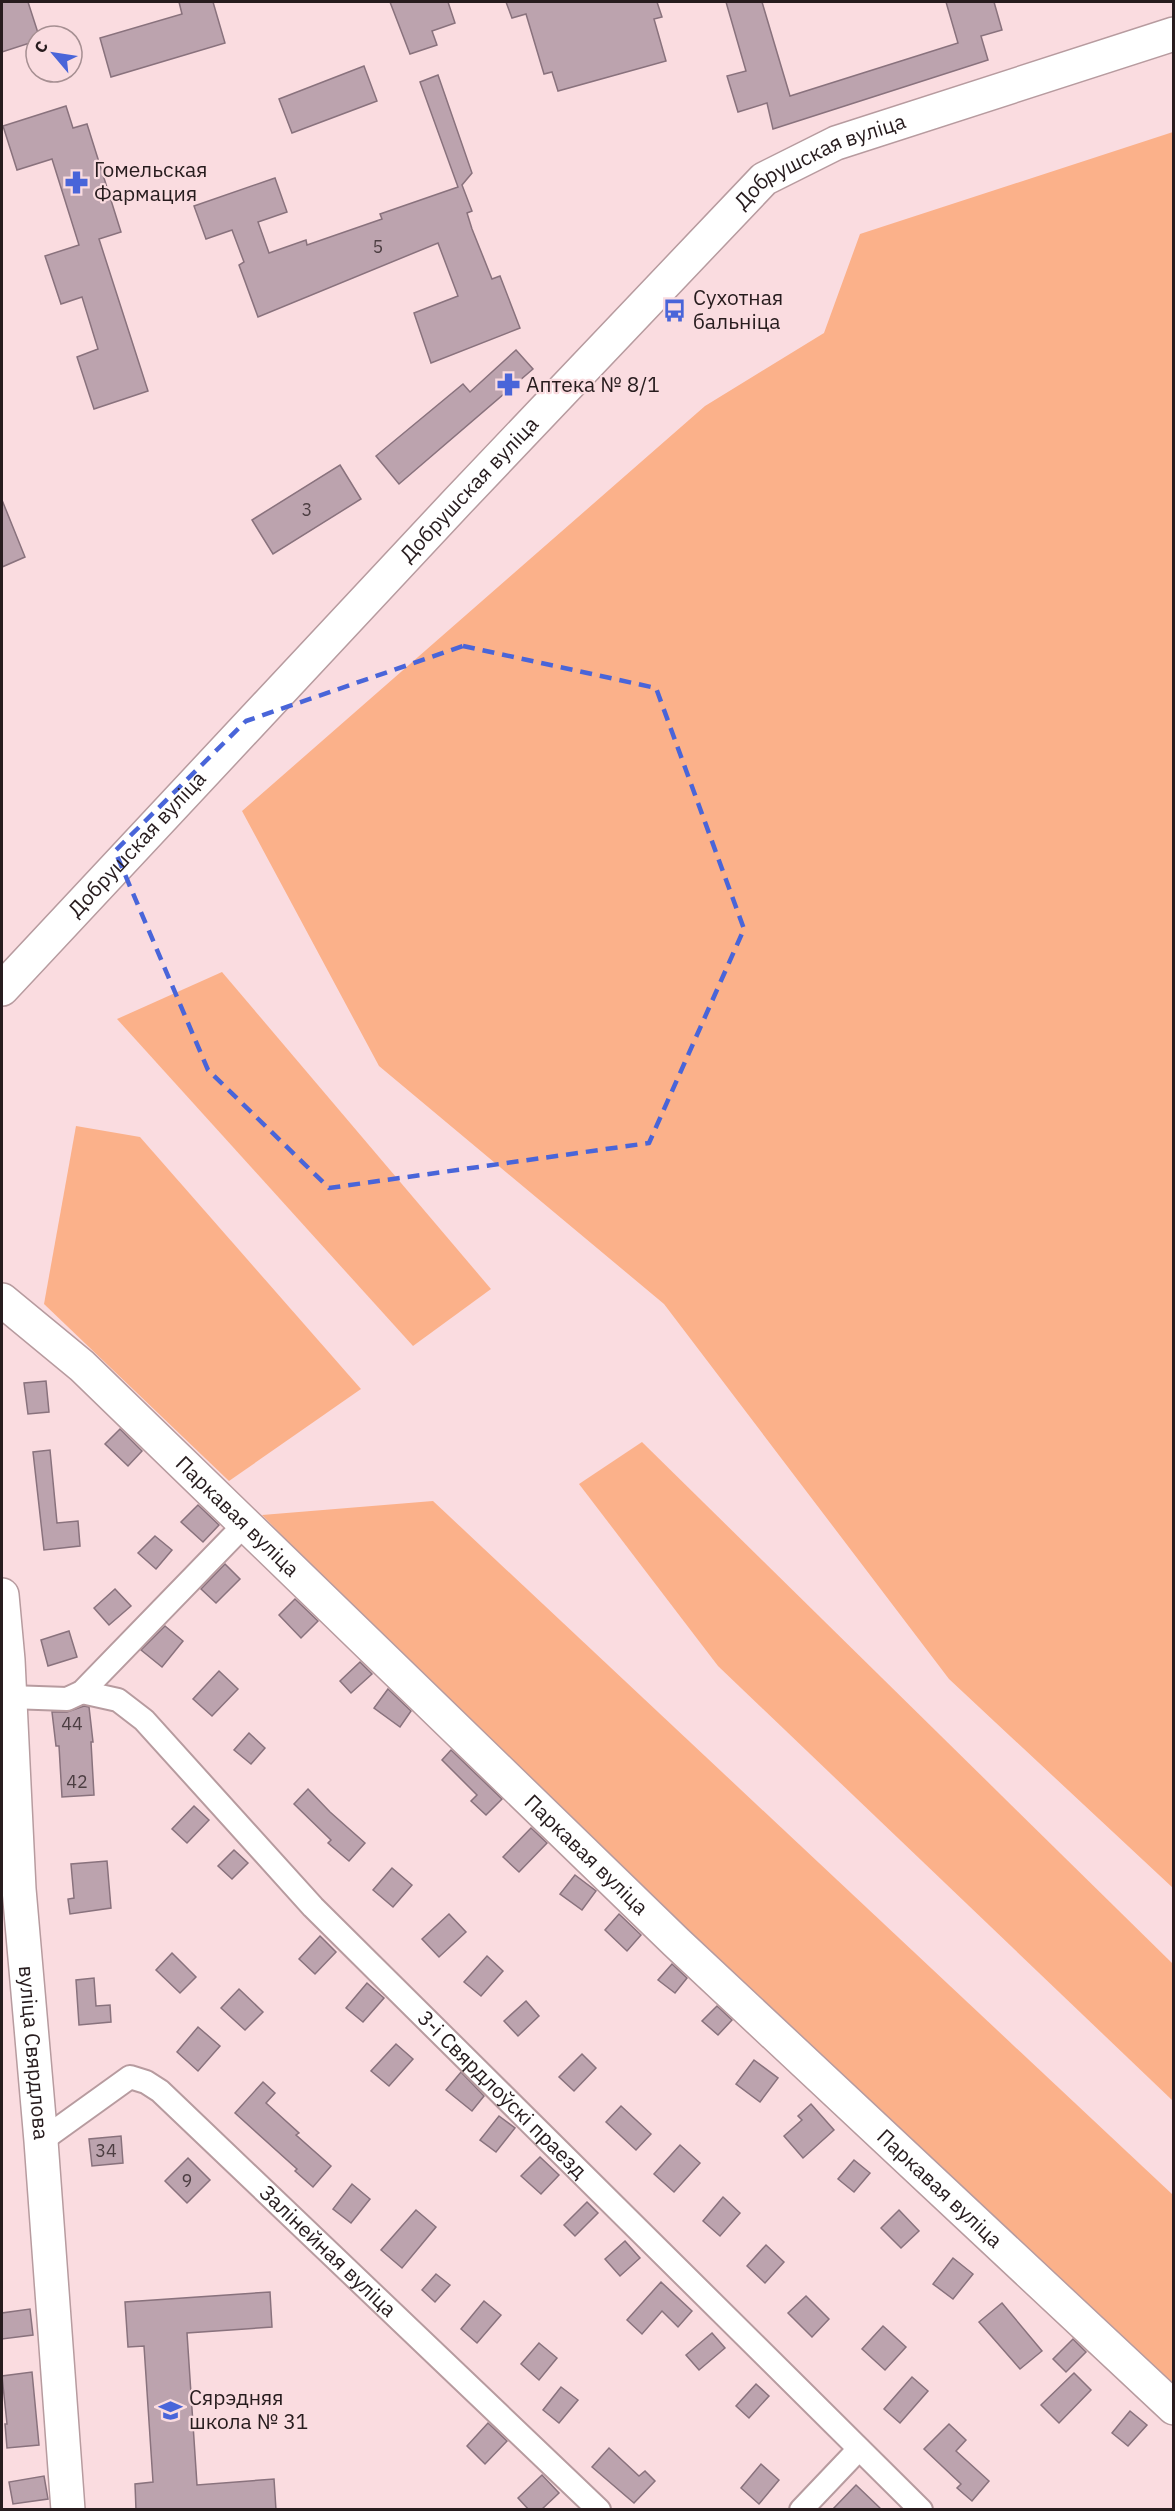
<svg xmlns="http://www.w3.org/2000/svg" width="1175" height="2511" font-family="'IBM Plex Sans',sans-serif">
<rect width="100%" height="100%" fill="#fadce0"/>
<g fill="#fbb18a">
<path d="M 1173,132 L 1174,133 L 1173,1888 L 949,1679 L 664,1304 L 379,1066 L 242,811 L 705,406 L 824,333 L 860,234 Z"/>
<path d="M 222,972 L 491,1289 L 413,1346 L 117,1019 Z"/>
<path d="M 76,1126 L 140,1137 L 361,1389 L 229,1481 L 44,1304 Z"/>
<path d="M 642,1442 L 1173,1964 L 1173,2101 L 718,1666 L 579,1484 Z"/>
<path d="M 433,1501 L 1173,2195 L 1173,2393 L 468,1726 L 262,1515 Z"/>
</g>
<g fill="#bca3ae" stroke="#89727d" stroke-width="1.5">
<path d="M 2,2 L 28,2 L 39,36 L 36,36 L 36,41 L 2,52 Z"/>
<path d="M 179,2 L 213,2 L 225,43 L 111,77 L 100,38 L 182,14 Z"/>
<path d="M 390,2 L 448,2 L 455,23 L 432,31 L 437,45 L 410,54 Z"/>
<path d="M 506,2 L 657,2 L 662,17 L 654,19 L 666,61 L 558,91 L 552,72 L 544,74 L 526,14 L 512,18 Z"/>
<path d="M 726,2 L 762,2 L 790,96 L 958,43 L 946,2 L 994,2 L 1002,30 L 981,36 L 988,60 L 773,129 L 767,103 L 738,112 L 727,76 L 746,71 Z"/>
<path d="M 364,66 L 377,101 L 292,133 L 279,99 Z"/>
<path d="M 438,75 L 472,173 L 462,185 L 472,211 L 467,213 L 472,229 L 492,279 L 500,276 L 520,328 L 431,363 L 414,313 L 458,296 L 438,243 L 258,317 L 239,265 L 244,262 L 232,230 L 206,239 L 194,206 L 275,178 L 287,212 L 258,222 L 269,253 L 306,240 L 307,245 L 382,219 L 380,214 L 458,187 L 420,82 Z"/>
<path d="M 66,106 L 73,128 L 87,124 L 121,232 L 99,239 L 148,391 L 94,409 L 77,357 L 98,349 L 82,297 L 61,304 L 45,256 L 79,245 L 52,159 L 17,170 L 3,126 Z"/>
<path d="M 516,350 L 533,369 L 399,484 L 376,456 L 463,384 L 470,392 Z"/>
<path d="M 340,465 L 361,499 L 273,554 L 252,520 Z"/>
<path d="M 2,500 L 25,557 L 2,567 Z"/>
<path d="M 46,1381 L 49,1412 L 28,1414 L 24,1383 Z"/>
<path d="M 120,1429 L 142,1451 L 128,1466 L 105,1444 Z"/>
<path d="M 50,1450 L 57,1523 L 78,1521 L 80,1546 L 44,1550 L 33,1452 Z"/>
<path d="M 198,1505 L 219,1525 L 203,1542 L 181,1522 Z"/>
<path d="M 155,1536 L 172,1550 L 156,1569 L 138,1553 Z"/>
<path d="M 225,1564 L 240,1579 L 216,1603 L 201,1589 Z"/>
<path d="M 115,1589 L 131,1606 L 109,1625 L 94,1608 Z"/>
<path d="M 295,1599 L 318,1621 L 301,1638 L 279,1615 Z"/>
<path d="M 165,1626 L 183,1641 L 162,1667 L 141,1650 Z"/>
<path d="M 69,1631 L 77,1657 L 48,1666 L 41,1640 Z"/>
<path d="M 360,1662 L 372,1674 L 351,1693 L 340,1681 Z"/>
<path d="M 219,1671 L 238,1689 L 212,1716 L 193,1699 Z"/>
<path d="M 388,1689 L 411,1711 L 400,1727 L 374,1708 Z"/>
<path d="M 84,1706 L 89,1707 L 93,1742 L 91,1742 L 94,1795 L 62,1797 L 59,1746 L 56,1746 L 52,1712 L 67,1712 Z"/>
<path d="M 249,1733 L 265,1748 L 251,1764 L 234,1750 Z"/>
<path d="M 451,1750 L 502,1799 L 486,1815 L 471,1801 L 477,1795 L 442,1760 Z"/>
<path d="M 308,1789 L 330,1812 L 365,1843 L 349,1861 L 328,1843 L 331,1840 L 294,1804 Z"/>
<path d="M 194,1806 L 209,1820 L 187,1843 L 172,1829 Z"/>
<path d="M 531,1828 L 547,1843 L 519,1872 L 503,1857 Z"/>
<path d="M 234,1850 L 248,1863 L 232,1879 L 218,1866 Z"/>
<path d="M 107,1861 L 111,1908 L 70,1914 L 68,1899 L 74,1898 L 71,1864 Z"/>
<path d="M 392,1868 L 412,1885 L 393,1907 L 373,1890 Z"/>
<path d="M 575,1875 L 596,1891 L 582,1910 L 560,1894 Z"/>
<path d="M 449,1914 L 466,1932 L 439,1957 L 422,1939 Z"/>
<path d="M 619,1914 L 641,1935 L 627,1951 L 605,1930 Z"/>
<path d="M 320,1936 L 336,1952 L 315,1974 L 299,1959 Z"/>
<path d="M 172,1953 L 196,1977 L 180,1993 L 156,1970 Z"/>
<path d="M 487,1956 L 503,1971 L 481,1996 L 464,1982 Z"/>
<path d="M 672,1964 L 687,1978 L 675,1993 L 658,1980 Z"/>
<path d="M 94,1978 L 96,2006 L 110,2005 L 111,2022 L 79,2025 L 76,1980 Z"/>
<path d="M 367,1983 L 384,1998 L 363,2022 L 346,2008 Z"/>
<path d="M 239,1989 L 263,2012 L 245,2030 L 221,2008 Z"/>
<path d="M 526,2001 L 539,2016 L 518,2036 L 504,2021 Z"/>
<path d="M 717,2006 L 732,2020 L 718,2035 L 702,2021 Z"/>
<path d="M 198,2027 L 220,2046 L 198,2071 L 177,2052 Z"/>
<path d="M 396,2044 L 413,2059 L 389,2086 L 371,2071 Z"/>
<path d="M 582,2054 L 596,2068 L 574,2091 L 559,2077 Z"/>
<path d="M 754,2060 L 778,2078 L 760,2102 L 736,2084 Z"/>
<path d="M 461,2072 L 484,2096 L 472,2111 L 446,2090 Z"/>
<path d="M 263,2082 L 275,2093 L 266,2103 L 299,2133 L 296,2135 L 331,2166 L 313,2187 L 295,2171 L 297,2169 L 235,2113 Z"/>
<path d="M 811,2104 L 834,2130 L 803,2158 L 784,2136 L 802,2120 L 798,2116 Z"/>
<path d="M 621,2106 L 651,2134 L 636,2150 L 606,2122 Z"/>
<path d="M 499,2116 L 515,2128 L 496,2152 L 480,2140 Z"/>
<path d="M 121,2136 L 123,2163 L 92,2166 L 89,2139 Z"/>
<path d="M 680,2145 L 700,2163 L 674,2192 L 654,2174 Z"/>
<path d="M 540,2157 L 559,2175 L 541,2194 L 521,2176 Z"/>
<path d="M 188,2158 L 210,2180 L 187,2203 L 165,2181 Z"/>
<path d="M 854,2160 L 870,2173 L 854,2192 L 838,2179 Z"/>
<path d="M 352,2184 L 370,2199 L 351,2223 L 333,2209 Z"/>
<path d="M 723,2197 L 740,2213 L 720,2236 L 703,2221 Z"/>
<path d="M 587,2202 L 598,2213 L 575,2236 L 564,2225 Z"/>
<path d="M 416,2210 L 436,2227 L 402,2268 L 381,2250 Z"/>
<path d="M 899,2210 L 919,2231 L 901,2248 L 881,2228 Z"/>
<path d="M 625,2241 L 640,2258 L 620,2276 L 605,2259 Z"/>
<path d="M 766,2245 L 784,2262 L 765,2283 L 747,2266 Z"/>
<path d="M 953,2258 L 973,2274 L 953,2299 L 933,2284 Z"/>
<path d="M 436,2274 L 450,2285 L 435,2302 L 422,2290 Z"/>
<path d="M 661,2282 L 692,2311 L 678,2327 L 662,2311 L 642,2334 L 627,2320 Z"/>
<path d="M 270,2292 L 272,2327 L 187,2333 L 197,2485 L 274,2479 L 276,2510 L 136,2510 L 135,2484 L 153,2482 L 144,2346 L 128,2347 L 125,2302 Z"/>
<path d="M 806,2296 L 829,2319 L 812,2337 L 788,2313 Z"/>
<path d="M 484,2301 L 501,2315 L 477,2343 L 461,2329 Z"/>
<path d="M 1002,2303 L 1042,2351 L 1020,2369 L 979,2322 Z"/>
<path d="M 30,2309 L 33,2335 L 2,2339 L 2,2313 Z"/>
<path d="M 883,2326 L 906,2347 L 885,2370 L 862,2349 Z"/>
<path d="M 712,2333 L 725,2348 L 699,2370 L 686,2355 Z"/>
<path d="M 1073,2339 L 1086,2352 L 1066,2372 L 1053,2359 Z"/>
<path d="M 539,2343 L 557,2358 L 539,2380 L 521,2364 Z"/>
<path d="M 32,2372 L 39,2445 L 7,2448 L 5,2424 L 7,2424 L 2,2376 Z"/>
<path d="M 1074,2373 L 1091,2390 L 1059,2423 L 1041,2405 Z"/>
<path d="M 912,2377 L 928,2391 L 900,2423 L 884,2409 Z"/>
<path d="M 756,2384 L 769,2396 L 749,2418 L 736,2406 Z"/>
<path d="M 561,2387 L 578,2400 L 559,2423 L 543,2410 Z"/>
<path d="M 1130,2411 L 1147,2425 L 1128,2446 L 1112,2433 Z"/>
<path d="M 488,2423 L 507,2441 L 485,2464 L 467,2446 Z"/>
<path d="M 949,2424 L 966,2440 L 956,2451 L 989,2481 L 972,2501 L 957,2488 L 961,2484 L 924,2449 Z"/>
<path d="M 609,2448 L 639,2476 L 645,2471 L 655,2481 L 634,2503 L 592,2467 Z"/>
<path d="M 761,2464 L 779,2480 L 759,2504 L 741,2488 Z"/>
<path d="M 542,2475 L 559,2493 L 541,2510 L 529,2510 L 518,2498 Z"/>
<path d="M 44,2476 L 48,2499 L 13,2504 L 9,2482 Z"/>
<path d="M 856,2485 L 882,2510 L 832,2510 Z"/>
</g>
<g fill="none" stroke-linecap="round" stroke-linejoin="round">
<defs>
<g id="street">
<path id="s1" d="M 82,1692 L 118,1700 L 144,1720 L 313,1907 L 921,2510"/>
<path d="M 10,1697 L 67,1699 L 82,1692 L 246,1523"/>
<path id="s2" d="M 41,2141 L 130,2077 L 146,2082 L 160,2091 L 599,2510"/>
<path d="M 801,2510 L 859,2449"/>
</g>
<g id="secondary">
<path id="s3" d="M 2,1300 L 82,1366 L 676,1942 L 1174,2408"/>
<path id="s4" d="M 2,1595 L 8,1660 L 19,1889 L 41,2141 L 68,2510"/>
</g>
<g id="primary">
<path id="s5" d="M 2,989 L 458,501 L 764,179 L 836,143 L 1174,34"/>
</g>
</defs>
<use href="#street" stroke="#b79b9f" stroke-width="26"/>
<use href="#secondary" stroke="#b79b9f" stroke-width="36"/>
<use href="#primary" stroke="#b79b9f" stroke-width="36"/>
<use href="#street" stroke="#fff" stroke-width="22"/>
<use href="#secondary" stroke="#fff" stroke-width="33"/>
<use href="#primary" stroke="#fff" stroke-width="33"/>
</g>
<path fill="none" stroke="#4965d9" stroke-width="4.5" stroke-dasharray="12 8" stroke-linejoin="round" d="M 463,646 L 656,688 L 744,929 L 649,1143 L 329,1188 L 208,1070 L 115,851 L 246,721 Z"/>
<defs>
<symbol id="pharmacy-bare" viewBox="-9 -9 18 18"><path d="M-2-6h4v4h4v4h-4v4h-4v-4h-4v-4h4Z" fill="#4965d9" stroke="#fadce0" stroke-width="2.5" paint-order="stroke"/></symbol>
<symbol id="bus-bare" viewBox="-9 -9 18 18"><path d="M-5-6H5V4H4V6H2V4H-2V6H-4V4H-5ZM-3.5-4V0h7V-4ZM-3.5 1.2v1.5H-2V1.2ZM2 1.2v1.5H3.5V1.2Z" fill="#4965d9" stroke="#fadce0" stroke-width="2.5" paint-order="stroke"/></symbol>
<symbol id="school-bare" viewBox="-9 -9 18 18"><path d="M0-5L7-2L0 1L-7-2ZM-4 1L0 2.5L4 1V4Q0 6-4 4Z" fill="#4965d9" stroke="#fadce0" stroke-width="2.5" paint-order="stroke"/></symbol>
</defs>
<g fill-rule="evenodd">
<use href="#pharmacy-bare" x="60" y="166" width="33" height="33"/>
<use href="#bus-bare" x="658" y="294" width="33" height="33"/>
<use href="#pharmacy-bare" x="492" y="368" width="33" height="33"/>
<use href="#school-bare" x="154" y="2394" width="33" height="33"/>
</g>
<g text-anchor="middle" stroke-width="4.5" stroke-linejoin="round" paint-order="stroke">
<g font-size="18" fill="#4c3e42">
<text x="378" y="253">5</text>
<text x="307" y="516">3</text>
<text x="72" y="1730">44</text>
<text x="77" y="1788">42</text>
<text x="106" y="2157">34</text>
<text x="187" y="2187">9</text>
</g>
<g font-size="21" fill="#271c1e" stroke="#fadce0">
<text dy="7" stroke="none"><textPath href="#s5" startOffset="1170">Добрушская вуліца</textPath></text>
<text dy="7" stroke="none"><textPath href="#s5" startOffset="684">Добрушская вуліца</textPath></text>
<text dy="7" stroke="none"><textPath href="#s5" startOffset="198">Добрушская вуліца</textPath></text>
<text dy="7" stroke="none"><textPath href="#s3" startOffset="320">Паркавая вуліца</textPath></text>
<text dy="7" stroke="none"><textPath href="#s3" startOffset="806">Паркавая вуліца</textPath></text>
<text dy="7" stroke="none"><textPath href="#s4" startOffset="459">вуліца Свярдлова</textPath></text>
<text dy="7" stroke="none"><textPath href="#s1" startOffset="588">3-і Свярдлоўскі праезд</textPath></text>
<text dy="7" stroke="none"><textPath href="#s3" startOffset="1292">Паркавая вуліца</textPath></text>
<text dy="7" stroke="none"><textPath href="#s2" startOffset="375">Залінейная вуліца</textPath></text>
</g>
<g font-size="21" fill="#271c1e" stroke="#fadce0" text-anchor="start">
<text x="94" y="177">Гомельская<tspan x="94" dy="24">Фармация</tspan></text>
<text x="693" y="305">Сухотная<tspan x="693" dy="24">бальніца</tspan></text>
<text x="526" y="392">Аптека № 8/1</text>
<text x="189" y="2405">Сярэдняя<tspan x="189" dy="24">школа № 31</tspan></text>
</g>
</g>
<rect width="1175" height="2511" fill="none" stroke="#271c1e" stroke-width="6"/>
<g transform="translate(54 54) rotate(299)"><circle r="28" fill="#fadce0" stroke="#a68f92" stroke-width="1.5"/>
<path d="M0-4.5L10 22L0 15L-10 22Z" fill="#4965d9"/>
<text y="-9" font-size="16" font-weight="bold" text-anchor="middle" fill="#271c1e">С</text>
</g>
</svg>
